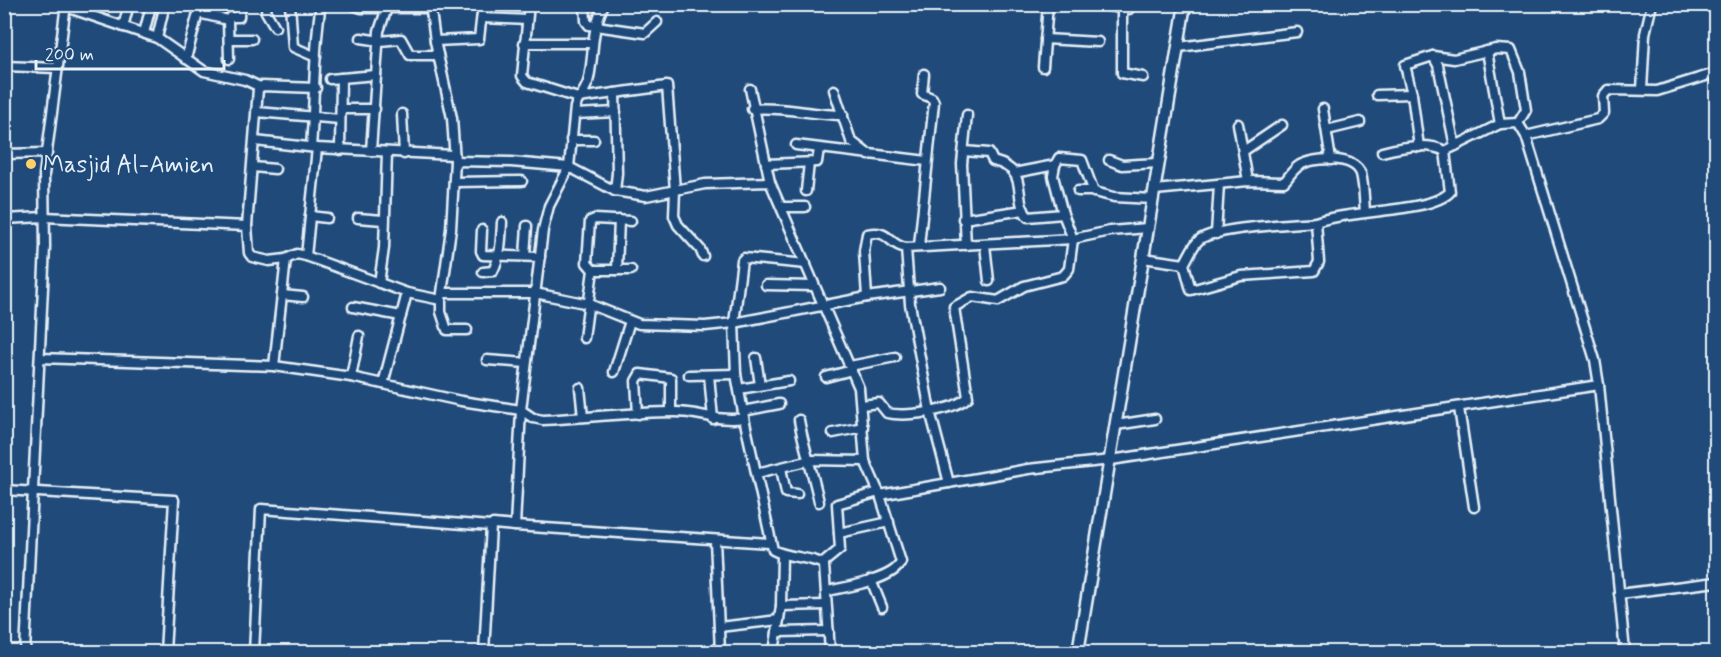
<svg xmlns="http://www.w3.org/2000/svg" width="1721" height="657" font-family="Mynerve,sans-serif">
<rect width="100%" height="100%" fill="#1f4a7a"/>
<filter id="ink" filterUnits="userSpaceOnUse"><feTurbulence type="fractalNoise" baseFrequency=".0167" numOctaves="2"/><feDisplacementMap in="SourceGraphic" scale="12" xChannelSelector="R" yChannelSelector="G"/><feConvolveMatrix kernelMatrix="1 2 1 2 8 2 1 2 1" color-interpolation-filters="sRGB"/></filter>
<g filter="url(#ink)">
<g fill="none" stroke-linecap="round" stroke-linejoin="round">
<defs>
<g id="minor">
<path d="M 267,4 L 266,12 L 275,27"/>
<path d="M 290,4 L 293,47 L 316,57"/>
<path d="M 351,4 L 361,8 L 429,8"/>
<path d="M 430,4 L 435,41 L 452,118 L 455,161 L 451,229 L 441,300 L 441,312 L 447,330 L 467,330"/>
<path d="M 529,4 L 522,76 L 527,82 L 578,98 L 667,86 L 675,190 L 674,216 L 678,225 L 700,249 L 703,256"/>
<path d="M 585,4 L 586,21 L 589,25 L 645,33 L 657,22"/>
<path d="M 1122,4 L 1122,73 L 1143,77"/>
<path d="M 1108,6 L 1129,9"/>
<path d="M 66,7 L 157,38 L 204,71 L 245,80 L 260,87"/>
<path d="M 482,18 L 527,20"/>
<path d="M 228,20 L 229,59"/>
<path d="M 123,27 L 129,4"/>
<path d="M 144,33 L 150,10 L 146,4"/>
<path d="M 157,38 L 165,4"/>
<path d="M 361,38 L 380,41 L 401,39 L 410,55 L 438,55"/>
<path d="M 230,39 L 252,39"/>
<path d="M 1045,39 L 1098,42"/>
<path d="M 435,41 L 479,39 L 483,4"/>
<path d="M 524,43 L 591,43"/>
<path d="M 1179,47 L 1297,32"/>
<path d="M 1487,51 L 1500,124"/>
<path d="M 1433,56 L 1454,59 L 1496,49 L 1511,50 L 1520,72 L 1526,110 L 1518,123"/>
<path d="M 186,59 L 198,13 L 228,20 L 231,17 L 239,17 L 240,4"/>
<path d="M 4,66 L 56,68"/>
<path d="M 1043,67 L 1048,4"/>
<path d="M 330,79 L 376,75"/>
<path d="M 750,89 L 770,182"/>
<path d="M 834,90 L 851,141 L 869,155"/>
<path d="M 1642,90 L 1645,34 L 1652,4"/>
<path d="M 1377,95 L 1412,94"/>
<path d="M 341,109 L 375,109"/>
<path d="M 752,109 C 783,106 812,115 843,115"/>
<path d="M 1323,109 L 1331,160"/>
<path d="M 257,112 L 340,119"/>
<path d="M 402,114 L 404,154"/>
<path d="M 575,114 L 616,112"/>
<path d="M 1238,124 L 1248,181"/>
<path d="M 1327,130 L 1360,122"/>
<path d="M 571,140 L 594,140"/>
<path d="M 255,141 L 317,148 L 453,155"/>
<path d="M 796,145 L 927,161"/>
<path d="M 311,147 C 315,100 313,51 321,4"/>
<path d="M 1419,147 L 1412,94 L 1405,65 L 1433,56 L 1438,65 L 1455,146"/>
<path d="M 340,150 L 341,78"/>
<path d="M 1245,150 L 1282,125"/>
<path d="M 371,151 L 379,31 L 387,8"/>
<path d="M 964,151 L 989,153 L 993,161 C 1032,171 1011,197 1028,217 L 1063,214"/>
<path d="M 1382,152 C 1401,147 1428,142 1445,151"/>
<path d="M 4,154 L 47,153"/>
<path d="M 1109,160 L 1122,165 L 1158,163"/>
<path d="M 455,161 L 511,162 L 569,167 L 615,191 L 617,173 L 615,93"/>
<path d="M 766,164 L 817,162 L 819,149"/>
<path d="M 253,167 L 275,169"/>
<path d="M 1014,173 L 1055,165 L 1059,158 L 1082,160 L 1094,192"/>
<path d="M 454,182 L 522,181"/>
<path d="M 1155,190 L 1248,181 L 1284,182 C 1290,176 1292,170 1300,165 C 1314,157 1354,155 1361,174 C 1364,185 1364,200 1365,212"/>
<path d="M 615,191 L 646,196 L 705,184 L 770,182 L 859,388 L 865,461 L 880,495 L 901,562 C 893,580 846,587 827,591"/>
<path d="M 806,191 L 809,163"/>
<path d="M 1078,191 L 1091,191 L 1114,197 L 1153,199"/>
<path d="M 783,207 L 805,207"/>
<path d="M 310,216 L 327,218"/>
<path d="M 358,218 L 383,220"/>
<path d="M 4,219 L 44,217 L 247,226 L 249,253 L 252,257 L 269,261 L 286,259 L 274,366"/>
<path d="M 963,219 L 1024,210"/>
<path d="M 247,226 L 258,89 L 262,86 L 316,88"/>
<path d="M 482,230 L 481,251 L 483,255 L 540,257"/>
<path d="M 1216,234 L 1219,184"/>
<path d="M 966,245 L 962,164 L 967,115"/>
<path d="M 985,245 L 989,281"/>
<path d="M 919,246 L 934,102 L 932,98 L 922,94 L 924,74"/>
<path d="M 306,256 L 317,148"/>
<path d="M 525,256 L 527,226"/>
<path d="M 1143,258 L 1184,264 L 1191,290 L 1241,276 L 1314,271 L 1319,262 L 1316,222 C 1347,210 1430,213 1450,192 L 1445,151 L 1500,124 L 1518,123 L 1526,136"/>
<path d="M 286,259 L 297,254 L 306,256 L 407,293 L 441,300"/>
<path d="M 1184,264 C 1189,256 1193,245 1199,240 C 1215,227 1293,224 1316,222"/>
<path d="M 593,270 L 587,263 L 590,221 L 595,219 L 631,221"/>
<path d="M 617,270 L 619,220"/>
<path d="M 483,272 L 493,271 C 501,255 501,240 502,222"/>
<path d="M 379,283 L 384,248 L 387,152"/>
<path d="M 766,285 L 814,286"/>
<path d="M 444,293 L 535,293 L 589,304 L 639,324 L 705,326 L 734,323 L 867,297 L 940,287"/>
<path d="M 282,295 L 303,297"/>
<path d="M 867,297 L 864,251 L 867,234 C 890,229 888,245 906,248"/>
<path d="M 353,307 L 401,316"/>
<path d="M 584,338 L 593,270 L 631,270"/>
<path d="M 40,358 L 274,366 L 351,377 L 461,401 L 521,410 L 533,418 L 543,420 C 587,418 631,412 675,412 C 701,412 716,422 744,418 L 773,550 C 787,558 815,557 824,565 L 830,652"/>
<path d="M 756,358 L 760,385"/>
<path d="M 487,360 L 526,363"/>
<path d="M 850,366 L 895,357"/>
<path d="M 614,372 L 630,321"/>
<path d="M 689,375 L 736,374"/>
<path d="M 709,375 L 713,419"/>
<path d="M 351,377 L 359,336"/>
<path d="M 826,377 L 852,370"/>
<path d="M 383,384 L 407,293"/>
<path d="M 1599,385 L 1625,652"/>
<path d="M 580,388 L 583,417"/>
<path d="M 739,389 L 789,381"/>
<path d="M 861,405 L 879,403 L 887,413 C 906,417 954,411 968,397 L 954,307 L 972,297 L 998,301 L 1024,286 L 1063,276 L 1069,269 L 1073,239 L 1063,214 L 1053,176 L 1055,165"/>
<path d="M 1459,408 L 1474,507"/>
<path d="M 743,411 L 779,404"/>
<path d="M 638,414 L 636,381 L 640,374 L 671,378 L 671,412"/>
<path d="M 744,418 L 736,374 L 734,323 L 742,260 L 744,258 L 806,264"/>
<path d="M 799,420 C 804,448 813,473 819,502"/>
<path d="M 1116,425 L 1155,419"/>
<path d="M 833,433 L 863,427"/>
<path d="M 781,468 L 786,493 L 797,494"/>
<path d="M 757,473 L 811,460 L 865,461"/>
<path d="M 949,483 L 930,411 L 910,304 L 906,248 L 1073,239 L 1110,231 L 1148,228"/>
<path d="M 4,490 L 174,500 L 165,652"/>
<path d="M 880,495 L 1028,469 L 1111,460 L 1599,385 L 1595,360 L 1526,136 L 1598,119 L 1604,113 L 1603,96 L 1608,90 L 1657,91 L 1709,75 L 1716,77"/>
<path d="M 515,526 L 521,410 L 543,230 L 549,206 L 569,167 L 575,107 C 579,96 587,90 589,78 C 595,47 590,35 604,4"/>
<path d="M 839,533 L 889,522"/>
<path d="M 715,540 L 720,652"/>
<path d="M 823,563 L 840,549 L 837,504 L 879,492"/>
<path d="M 871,580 L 882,607"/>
<path d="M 1619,594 L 1716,582"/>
<path d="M 781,606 L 826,605"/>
<path d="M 719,627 L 779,620"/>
<path d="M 777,632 L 829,631"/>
<path d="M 25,652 L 45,247 L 44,175 L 66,4"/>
<path d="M 254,652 L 261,509 L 491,526 L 493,524 L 515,526 L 769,543"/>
<path d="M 484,652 L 491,526"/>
<path d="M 774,652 L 781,606 L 782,555"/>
</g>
<path id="major" d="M 1078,652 L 1185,4"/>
</defs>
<use href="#minor" stroke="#e8f1f8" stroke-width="13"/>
<use href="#major" stroke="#e8f1f8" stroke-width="15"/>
<use href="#minor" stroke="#1f4a7a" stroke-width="8"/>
<use href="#major" stroke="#1f4a7a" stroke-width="10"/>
</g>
</g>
<circle fill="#ffd166" stroke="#1f4a7a" stroke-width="2" cx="31" cy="164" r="6"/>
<g text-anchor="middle" stroke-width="5" stroke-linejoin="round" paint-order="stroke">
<g font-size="24" fill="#e8f1f8" stroke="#1f4a7a" text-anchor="start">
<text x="43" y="172">Masjid Al-Amien</text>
</g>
</g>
<rect width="1721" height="657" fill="none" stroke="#1f4a7a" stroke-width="24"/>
<rect x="12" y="12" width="1697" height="633" fill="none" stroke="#e8f1f8" stroke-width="2" filter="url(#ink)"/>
<path d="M36 60v9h188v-9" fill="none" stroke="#e8f1f8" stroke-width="3"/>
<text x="45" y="60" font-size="18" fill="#e8f1f8" stroke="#1f4a7a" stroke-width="4.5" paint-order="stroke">200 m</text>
</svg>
